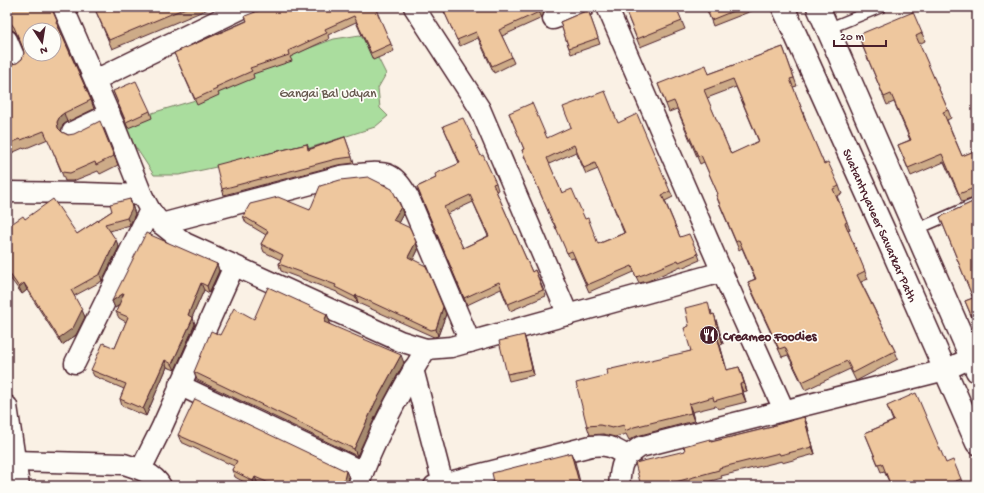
<svg xmlns="http://www.w3.org/2000/svg" width="984" height="493" font-family="'Gochi Hand',sans-serif">
<rect width="100%" height="100%" fill="#faf1e5"/>
<filter id="ink" filterUnits="userSpaceOnUse"><feTurbulence type="fractalNoise" baseFrequency=".025" numOctaves="2"/><feDisplacementMap in="SourceGraphic" scale="8" xChannelSelector="R" yChannelSelector="G"/><feConvolveMatrix kernelMatrix="1 2 1 2 8 2 1 2 1" color-interpolation-filters="sRGB"/></filter>
<g filter="url(#ink)">
<path fill="#aadd9e" stroke="#7a7e64" d="M 360,35 L 377,56 L 386,74 L 378,88 L 380,108 L 388,116 L 375,127 L 278,158 L 221,166 L 179,175 L 154,175 L 121,125 L 155,112 L 209,96 L 290,55 L 334,39 Z"/>
<g fill="none" stroke-linecap="round" stroke-linejoin="round">
<defs>
<g id="lane">
<path d="M 827,29 L 881,7"/>
<path d="M 915,230 L 977,203"/>
</g>
<g id="street">
<path d="M 63,7 L 115,127 L 142,195 L 150,210 L 161,224 L 185,243 L 400,341 L 426,349 L 451,347 L 722,272"/>
<path d="M 414,7 L 480,109 L 568,315"/>
<path d="M 607,7 L 722,272 L 784,410"/>
<path d="M 553,19 L 584,7"/>
<path d="M 7,40 L 16,61"/>
<path d="M 95,80 L 245,7"/>
<path d="M 72,132 L 110,114"/>
<path d="M 7,192 L 84,193 L 142,195"/>
<path d="M 161,224 L 341,176 C 352,175 378,170 389,175 C 398,179 404,190 409,198 L 470,342"/>
<path d="M 75,363 L 150,210"/>
<path d="M 413,369 L 443,484"/>
<path d="M 179,385 L 363,472"/>
<path d="M 7,406 L 19,486"/>
<path d="M 14,461 L 124,464 C 137,468 154,473 161,486"/>
<path d="M 141,469 L 161,429 L 234,266"/>
<path d="M 358,486 C 375,438 399,393 426,349"/>
<path d="M 434,486 L 591,446 C 608,444 612,447 627,456"/>
<path d="M 619,486 C 621,463 621,460 640,447 L 945,370 L 971,358"/>
</g>
<g id="primary">
<path d="M 783,7 L 884,231 L 977,443"/>
<path d="M 818,7 L 977,371"/>
</g>
</defs>
<use href="#lane" stroke="#4a1f2b" stroke-width="13"/>
<use href="#street" stroke="#4a1f2b" stroke-width="23"/>
<use href="#primary" stroke="#4a1f2b" stroke-width="25"/>
<use href="#lane" stroke="#fdfcf7" stroke-width="10"/>
<use href="#street" stroke="#fdfcf7" stroke-width="20"/>
<use href="#primary" stroke="#fdfcf7" stroke-width="22"/>
</g>
<g fill="#cdab88" stroke="#4a1f2b" fill-rule="evenodd">
<path d="M 7,7 L 52,7 L 60,30 L 91,100 L 94,109 L 67,122 L 63,125 L 61,131 L 62,132 L 114,156 L 118,165 L 100,174 L 98,171 L 73,181 L 65,181 L 48,139 L 24,149 L 23,148 L 7,155 L 7,62 L 12,64 L 17,63 L 22,59 L 24,53 L 24,50 L 18,35 L 14,31 L 9,29 L 7,29 Z"/>
<path d="M 94,7 L 213,7 L 112,49 Z"/>
<path d="M 268,7 L 384,7 L 376,11 L 394,51 L 373,60 L 356,22 L 328,35 L 329,39 L 290,57 L 292,61 L 253,74 L 254,78 L 218,93 L 219,95 L 197,105 L 174,53 L 246,21 Z"/>
<path d="M 448,7 L 552,7 L 549,8 L 544,12 L 542,18 L 502,36 L 514,63 L 494,73 L 478,38 L 460,46 L 443,9 Z"/>
<path d="M 624,7 L 676,7 L 685,29 L 640,47 Z"/>
<path d="M 706,7 L 753,7 L 754,10 L 713,26 Z"/>
<path d="M 588,10 L 600,44 L 571,54 L 560,22 Z"/>
<path d="M 922,33 L 925,41 L 919,44 L 948,110 L 951,118 L 947,120 L 962,156 L 977,150 L 977,197 L 962,202 L 944,162 L 911,176 L 898,145 L 910,140 L 894,102 L 887,105 L 858,35 Z"/>
<path d="M 783,47 L 797,86 L 793,87 L 803,112 L 806,120 L 805,120 L 824,164 L 839,186 L 842,194 L 837,196 L 850,230 L 848,231 L 868,279 L 861,282 L 895,351 L 898,359 L 856,381 L 850,369 L 805,390 L 788,355 L 782,357 L 751,290 L 748,282 L 755,279 L 742,248 L 739,250 L 719,203 L 716,195 L 718,194 L 704,162 L 700,164 L 677,109 L 669,112 L 658,84 L 709,74 ZM 736,87 L 759,142 L 731,154 L 707,98 Z"/>
<path d="M 113,91 L 150,111 L 152,118 L 128,128 Z"/>
<path d="M 509,113 L 547,138 L 618,123 L 670,191 L 673,197 L 665,201 L 680,237 L 698,254 L 700,260 L 681,268 L 681,266 L 648,281 L 639,283 L 634,272 L 589,292 L 574,258 L 570,259 L 557,229 L 556,229 L 524,156 L 522,150 L 524,149 ZM 576,152 L 586,174 L 598,169 L 624,233 L 598,244 L 562,193 L 549,164 Z"/>
<path d="M 443,126 L 481,156 L 496,183 L 498,190 L 496,191 L 532,272 L 535,270 L 546,296 L 510,311 L 501,289 L 467,305 L 417,187 L 436,178 L 459,163 ZM 473,202 L 488,236 L 463,248 L 447,214 Z"/>
<path d="M 345,137 L 354,163 L 338,165 L 224,195 L 222,189 L 250,158 L 307,144 L 309,149 Z"/>
<path d="M 130,199 L 135,214 L 130,225 L 110,231 L 119,247 L 102,281 L 74,296 L 85,317 L 76,335 L 62,345 L 27,290 L 22,294 L 7,274 L 7,227 L 25,219 L 77,234 Z"/>
<path d="M 977,200 L 977,330 L 965,301 L 973,298 L 940,217 Z"/>
<path d="M 401,207 L 403,214 L 398,223 L 418,250 L 413,260 L 443,307 L 446,314 L 438,336 L 434,337 L 358,303 L 358,304 L 338,294 L 337,292 L 281,271 L 279,264 L 281,260 L 264,252 L 261,244 L 266,235 L 246,223 L 243,216 L 310,210 Z"/>
<path d="M 217,264 L 219,271 L 209,293 L 204,290 L 192,317 L 195,324 L 175,370 L 167,367 L 146,416 L 122,406 L 120,399 L 124,389 L 94,376 L 91,370 L 115,348 L 126,322 L 119,318 L 116,312 L 119,305 L 115,308 L 112,301 Z"/>
<path d="M 711,310 L 712,314 L 717,323 L 723,344 L 720,345 L 727,370 L 739,367 L 747,391 L 743,392 L 746,402 L 718,409 L 716,406 L 692,412 L 694,421 L 637,436 L 629,440 L 626,434 L 615,437 L 603,434 L 590,435 L 587,426 L 608,375 L 691,351 L 689,326 Z"/>
<path d="M 327,314 L 330,322 L 329,324 L 404,363 L 378,411 L 357,456 L 197,380 L 194,372 L 220,335 L 254,319 Z"/>
<path d="M 526,341 L 534,375 L 509,381 L 507,374 Z"/>
<path d="M 887,406 L 946,463 L 961,479 L 963,486 L 891,486 L 884,471 L 881,472 L 865,433 L 893,421 Z"/>
<path d="M 804,417 L 807,424 L 815,454 L 782,463 L 782,461 L 721,476 L 722,478 L 692,486 L 641,486 L 685,451 L 711,442 L 772,427 Z"/>
<path d="M 178,435 L 346,471 L 349,478 L 347,486 L 262,486 L 258,484 L 257,486 L 251,486 L 235,477 L 232,470 L 234,466 L 181,442 Z"/>
</g>
<g fill="#a78b6f" stroke="#4a1f2b">
<path d="M 541,7 L 548,7 L 549,8 L 544,12 L 542,18 L 539,12 Z"/>
<path d="M 64,113 L 67,122 L 63,125 L 61,131 L 58,128 L 57,122 L 60,116 Z"/>
<path d="M 130,199 L 135,214 L 130,225 L 127,218 Z"/>
<path d="M 401,207 L 403,214 L 396,227 L 393,220 Z"/>
<path d="M 116,240 L 119,247 L 102,281 L 100,274 Z"/>
<path d="M 416,242 L 418,250 L 411,265 L 408,257 Z"/>
<path d="M 217,264 L 219,271 L 209,293 L 207,286 Z"/>
<path d="M 24,283 L 27,290 L 22,294 L 19,287 Z"/>
<path d="M 201,283 L 204,290 L 190,322 L 188,315 Z"/>
<path d="M 124,293 L 127,300 L 115,308 L 112,301 Z"/>
<path d="M 356,295 L 358,303 L 358,304 L 355,297 Z"/>
<path d="M 443,307 L 446,314 L 438,336 L 436,329 Z"/>
<path d="M 82,310 L 85,317 L 76,335 L 62,345 L 59,338 Z"/>
<path d="M 327,314 L 330,322 L 327,330 L 324,322 Z"/>
<path d="M 714,314 L 717,323 L 723,344 L 720,335 Z"/>
<path d="M 193,318 L 195,324 L 175,370 L 172,364 Z"/>
<path d="M 524,335 L 526,341 L 534,375 L 532,369 Z"/>
<path d="M 717,336 L 720,345 L 729,379 L 726,370 Z"/>
<path d="M 401,355 L 404,363 L 378,411 L 357,456 L 354,449 L 375,403 Z"/>
<path d="M 165,360 L 167,367 L 146,416 L 143,409 Z"/>
<path d="M 739,367 L 742,375 L 747,391 L 744,383 Z"/>
<path d="M 740,384 L 743,392 L 746,402 L 742,393 Z"/>
<path d="M 689,404 L 692,412 L 694,421 L 691,413 Z"/>
<path d="M 804,417 L 807,424 L 815,454 L 812,447 Z"/>
<path d="M 571,453 L 575,462 L 581,486 L 580,486 Z"/>
<path d="M 346,471 L 349,478 L 347,486 L 344,480 Z"/>
<path d="M 255,477 L 258,484 L 257,486 L 255,486 L 253,481 Z"/>
</g>
<g fill="#eec79e" stroke="#4a1f2b" fill-rule="evenodd">
<path d="M 7,7 L 51,7 L 57,21 L 56,22 L 91,100 L 64,113 L 60,116 L 57,122 L 58,128 L 62,132 L 68,135 L 74,134 L 100,121 L 114,156 L 96,165 L 95,162 L 70,173 L 62,172 L 44,131 L 21,140 L 20,139 L 7,145 L 7,62 L 12,64 L 17,63 L 22,59 L 24,53 L 23,48 L 14,27 L 10,22 L 7,20 ZM 30,30 L 54,30 L 54,54 L 30,54 Z"/>
<path d="M 94,7 L 188,7 L 109,40 Z"/>
<path d="M 268,7 L 375,7 L 391,44 L 371,53 L 354,16 L 325,29 L 327,33 L 288,51 L 289,55 L 250,68 L 252,71 L 216,87 L 217,89 L 195,99 L 174,53 L 247,21 L 245,16 Z"/>
<path d="M 448,7 L 541,7 L 539,12 L 499,30 L 512,57 L 492,66 L 476,32 L 457,40 L 443,9 Z"/>
<path d="M 624,7 L 676,7 L 682,21 L 637,39 Z"/>
<path d="M 706,7 L 743,7 L 711,20 Z"/>
<path d="M 588,10 L 598,38 L 569,48 L 560,22 Z"/>
<path d="M 913,12 L 922,33 L 916,36 L 948,110 L 943,112 L 962,156 L 977,150 L 977,189 L 974,188 L 959,194 L 942,154 L 908,168 L 898,145 L 911,140 L 891,94 L 884,97 L 858,35 Z"/>
<path d="M 783,47 L 794,78 L 790,79 L 803,112 L 802,112 L 824,164 L 828,162 L 839,186 L 833,189 L 847,222 L 845,223 L 865,271 L 857,275 L 895,351 L 853,373 L 847,361 L 802,382 L 785,347 L 779,349 L 748,282 L 756,279 L 739,240 L 736,242 L 716,195 L 718,194 L 701,155 L 698,156 L 674,101 L 666,104 L 658,84 L 706,65 L 709,74 ZM 733,79 L 759,141 L 731,154 L 704,90 Z"/>
<path d="M 136,81 L 150,111 L 126,122 L 113,91 Z"/>
<path d="M 605,91 L 618,123 L 637,114 L 670,191 L 662,195 L 680,237 L 689,234 L 698,254 L 679,262 L 678,260 L 645,274 L 636,277 L 632,266 L 587,285 L 572,251 L 567,253 L 554,223 L 553,223 L 522,150 L 524,149 L 509,113 L 532,103 L 547,138 L 571,127 L 563,107 ZM 574,145 L 584,168 L 595,163 L 625,233 L 598,244 L 588,218 L 585,219 L 572,189 L 562,193 L 547,158 Z"/>
<path d="M 463,118 L 481,156 L 483,155 L 496,183 L 493,184 L 532,272 L 535,270 L 543,290 L 508,304 L 499,282 L 464,298 L 417,187 L 436,178 L 435,174 L 460,163 L 443,126 ZM 470,195 L 489,236 L 463,248 L 444,207 Z"/>
<path d="M 345,137 L 352,157 L 336,159 L 222,189 L 216,165 L 250,156 L 250,158 L 307,144 L 308,150 Z"/>
<path d="M 368,177 L 392,189 L 401,207 L 393,220 L 410,228 L 416,242 L 408,257 L 426,266 L 443,307 L 436,329 L 431,330 L 356,295 L 355,297 L 335,287 L 336,285 L 279,264 L 283,255 L 261,244 L 268,231 L 243,216 L 250,204 L 278,197 L 310,210 L 320,186 L 340,180 Z"/>
<path d="M 53,199 L 77,234 L 112,211 L 110,204 L 130,199 L 132,208 L 127,218 L 105,224 L 116,240 L 100,274 L 71,290 L 82,310 L 73,328 L 59,338 L 24,283 L 19,287 L 7,270 L 7,227 L 23,216 L 25,219 Z"/>
<path d="M 977,200 L 977,329 L 965,301 L 973,298 L 940,217 Z"/>
<path d="M 146,233 L 217,264 L 207,286 L 201,283 L 188,315 L 193,318 L 172,364 L 165,360 L 143,409 L 120,399 L 126,384 L 91,370 L 103,343 L 115,348 L 128,317 L 116,312 L 124,293 L 112,301 Z"/>
<path d="M 268,287 L 327,314 L 324,322 L 401,355 L 375,403 L 354,449 L 194,372 L 211,331 L 220,335 L 234,308 L 254,319 Z"/>
<path d="M 708,302 L 711,315 L 714,314 L 720,335 L 717,336 L 726,370 L 739,367 L 744,383 L 740,384 L 742,393 L 714,401 L 713,397 L 689,404 L 691,413 L 634,427 L 625,431 L 624,425 L 612,428 L 600,425 L 587,426 L 576,383 L 608,375 L 607,370 L 691,351 L 684,328 L 689,326 L 685,308 Z"/>
<path d="M 524,335 L 532,369 L 507,374 L 499,341 Z"/>
<path d="M 916,393 L 946,463 L 953,460 L 961,479 L 948,484 L 948,486 L 891,486 L 882,463 L 878,464 L 865,433 L 894,421 L 887,406 Z"/>
<path d="M 195,399 L 346,471 L 344,480 L 347,486 L 291,486 L 285,483 L 283,486 L 276,486 L 255,477 L 253,481 L 232,470 L 237,461 L 178,435 Z"/>
<path d="M 804,417 L 812,447 L 780,455 L 779,453 L 719,468 L 719,470 L 672,483 L 673,486 L 641,486 L 635,463 L 685,451 L 684,446 L 710,439 L 711,442 L 772,427 L 772,426 Z"/>
<path d="M 571,453 L 580,486 L 495,486 L 492,473 Z"/>
</g>
</g>
<defs>
<symbol id="restaurant-disc" viewBox="-11 -11 22 22"><circle r="9.5" fill="#4a1f2b" stroke="#fdfcf7"/><path d="M-5-6h1v4h1v-4h1v4h1v-4h1v5L-1.5 .5V6h-2V.5L-5-1ZM5-6V6H3V1.5H1.5Q1.5-4 5-6Z" fill="#fff"/></symbol>
</defs>
<g fill-rule="evenodd">
<use href="#restaurant-disc" x="698" y="324" width="22" height="22"/>
</g>
<g text-anchor="middle" stroke-width="3.5" stroke-linejoin="round" paint-order="stroke">
<g font-size="13" fill="#67584e" stroke="#fdfcf7">
<text x="328" y="97">Gangai Bal Udyan</text>
</g>
<g font-size="13" fill="#4a1f2b" stroke="#fdfcf7">
<text transform="translate(881 225) rotate(66)" y="5">Svatantryaveer Savarkar Path</text>
</g>
<g font-size="13" font-weight="bold" fill="#4a1f2b" stroke="#fdfcf7" text-anchor="start">
<text x="723" y="340">Creameo Foodies</text>
</g>
</g>
<rect width="984" height="493" fill="none" stroke="#fdfcf7" stroke-width="24"/>
<rect x="12" y="12" width="960" height="469" fill="none" stroke="#4a1f2b" stroke-width="1.5" filter="url(#ink)"/>
<g transform="translate(42 42) rotate(168)"><circle r="19" fill="#fdfcf7" stroke="#b5a4a5"/>
<path d="M0-3L7 15L0 10L-7 15Z" fill="#4a1f2b"/>
<text y="-6" font-size="11" font-weight="bold" text-anchor="middle" fill="#4a1f2b">N</text>
</g>
<path d="M834 40v6h52v-6" fill="none" stroke="#4a1f2b" stroke-width="2"/>
<text x="840" y="40" font-size="12" fill="#4a1f2b" stroke="#fdfcf7" stroke-width="3" paint-order="stroke">20 m</text>
</svg>
